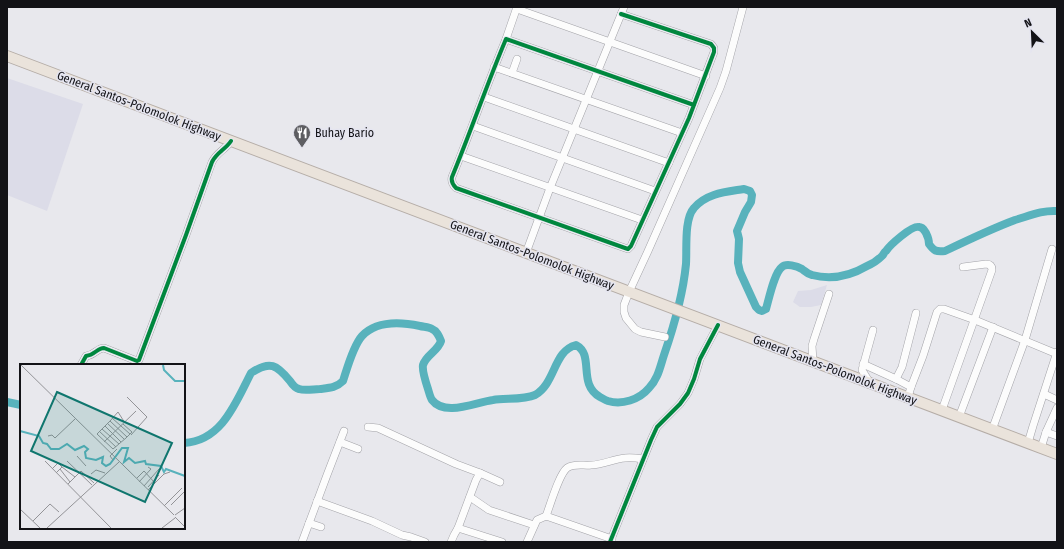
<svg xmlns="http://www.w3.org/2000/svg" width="1064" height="549" font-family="'Fira Sans Condensed',sans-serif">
<rect width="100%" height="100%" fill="#e8e8ed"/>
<g fill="#dcdce8">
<path d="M 7,78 L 83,104 L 47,211 L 7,195 Z"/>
<path d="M 827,285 L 821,305 L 811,307 L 800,307 L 793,302 L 798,291 L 811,290 Z"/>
</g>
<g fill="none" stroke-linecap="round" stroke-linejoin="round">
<g stroke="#58b2bc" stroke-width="8">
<path d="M 7,402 L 21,405"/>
<path d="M 184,443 C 222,441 236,402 251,373 C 270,360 277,365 290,381 C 292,384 295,388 299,389 C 305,391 314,389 320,389 C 329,388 336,388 343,381 C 347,369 353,346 362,336 C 376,321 401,322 420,326 C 424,327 429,327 432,329 C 437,331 439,336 441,341 C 438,351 426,355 423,365 C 422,370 426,383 428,389 C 429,392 430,397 432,400 C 445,417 476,402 493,400 C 505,398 524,400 535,395 C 556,383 553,351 576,345 C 595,355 577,384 600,397 C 602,398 605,400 608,401 C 622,405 639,400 649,388 C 658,379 660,367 664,355 C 674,326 683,295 686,264 C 687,248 684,219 694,208 C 707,193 726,192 744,189 L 750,191 L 752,195 L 751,202 L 745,212 L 737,231 L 739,239 L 738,263 L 740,272 L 756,307 L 759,310 L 762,311 L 766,309 C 769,299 774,273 782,267 C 786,263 797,266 802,269 C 805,271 807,274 812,275 C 831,280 850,276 867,266 C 872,264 878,260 882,256 C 884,254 884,252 886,251 C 890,245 912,225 919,227 C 923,227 924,230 926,233 C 928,237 929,239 929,244 C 934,251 936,252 945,251 C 968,240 991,229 1015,220 C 1029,216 1042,210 1057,211"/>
</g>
<defs>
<g id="minor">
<path d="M 517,9 L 706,76"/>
<path d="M 621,14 L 711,44 L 714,48 L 714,52 L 689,118 L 631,246 L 628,249 L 625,248 L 456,188 C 452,184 451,181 452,177 C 471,131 487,84 506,39 L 694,105"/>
<path d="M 506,39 L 517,7"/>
<path d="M 494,67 L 682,133"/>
<path d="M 512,73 L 517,59"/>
<path d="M 484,97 L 669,163"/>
<path d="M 473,126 L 655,191"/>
<path d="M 461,156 L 642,220"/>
<path d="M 526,253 L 550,188 L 624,7"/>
<path d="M 665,337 L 641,332 L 635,329 L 626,318 L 624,312 L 624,305 L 629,292 L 648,251 L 720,88 L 726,71 L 743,7"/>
<path d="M 813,361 L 812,346 L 814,339 L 829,294"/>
<path d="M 863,364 L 896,379 L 911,387 L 908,397"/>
<path d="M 81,365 L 86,356 C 95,355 97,348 104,348 L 137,361 L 139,360 L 186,235 L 212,162 C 217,152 225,150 231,141"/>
<path d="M 896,379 L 902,367 L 916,313"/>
<path d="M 870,383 L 862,370 L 873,330"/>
<path d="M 911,387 L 923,356 L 937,312 L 940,309 L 944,309 L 975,320 L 1057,354"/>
<path d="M 1044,394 L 1057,400"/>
<path d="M 942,410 L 992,270 C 992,266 990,264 986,264 L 963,267"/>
<path d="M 959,417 L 993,327"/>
<path d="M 368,427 L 378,428 L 456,464 L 480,473"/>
<path d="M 992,430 L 1025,340 L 1052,249"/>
<path d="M 1046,432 L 1057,436"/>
<path d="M 340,442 L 358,449"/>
<path d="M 1028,443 L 1033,426 L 1057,352"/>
<path d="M 1041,448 L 1046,432 L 1057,408"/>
<path d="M 470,497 L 489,510 L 534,525"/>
<path d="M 317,501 L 372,521 L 402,535 L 411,537 L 425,542"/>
<path d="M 546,516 C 550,506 559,474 567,468 C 574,463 584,466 591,465 C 603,465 613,459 625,458 C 631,457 637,458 643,459"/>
<path d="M 309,523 L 321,527"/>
<path d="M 458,528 L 476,480 L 480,473 L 500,482"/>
<path d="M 302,542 L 327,475 L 344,431"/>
<path d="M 451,542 L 454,535 L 458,528 L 502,542"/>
<path d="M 527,542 L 536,522 L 537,520 L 546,516 L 612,539"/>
<path d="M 610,542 L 651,440 L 657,427 L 680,404 L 688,393 L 694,379 L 700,359 L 718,325"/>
</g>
<path id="highway" d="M 7,56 L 1057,454"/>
</defs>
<use href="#minor" stroke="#a3a3a8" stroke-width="8"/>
<use href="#highway" stroke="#b5ada7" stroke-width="12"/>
<use href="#minor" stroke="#fcfcfc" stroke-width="7"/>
<use href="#highway" stroke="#eae3db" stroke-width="10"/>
<defs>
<g id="cycleway">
<path d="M 621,14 L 711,44 L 714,48 L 714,52 L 689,118 L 631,246 L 628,249 L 625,248 L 456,188 C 452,184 451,181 452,177 C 471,131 487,84 506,39 L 694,105"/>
<path d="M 81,365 L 86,356 C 95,355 97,348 104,348 L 137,361 L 139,360 L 186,235 L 212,162 C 217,152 225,150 231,141"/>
<path d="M 610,542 L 651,440 L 657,427 L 680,404 L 688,393 L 694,379 L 700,359 L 718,325"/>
</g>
</defs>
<use href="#cycleway" stroke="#e5e5f0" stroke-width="6"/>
<use href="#cycleway" stroke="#00873e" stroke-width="4"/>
</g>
<defs>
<symbol id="restaurant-pin" viewBox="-11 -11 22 30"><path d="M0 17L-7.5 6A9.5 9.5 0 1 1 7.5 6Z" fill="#5e5e62" stroke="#e5e5f0"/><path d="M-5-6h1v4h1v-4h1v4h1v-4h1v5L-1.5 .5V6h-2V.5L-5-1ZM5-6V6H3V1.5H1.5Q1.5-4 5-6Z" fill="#fff"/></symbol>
</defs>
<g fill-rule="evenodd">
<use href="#restaurant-pin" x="292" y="123" width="20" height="27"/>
</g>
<g text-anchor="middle" stroke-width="3" stroke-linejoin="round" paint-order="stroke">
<g font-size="12" fill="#131317" stroke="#e5e5f0">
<text transform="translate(139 106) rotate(21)" y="4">General Santos-Polomolok Highway</text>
<text transform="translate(532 255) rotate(21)" y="4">General Santos-Polomolok Highway</text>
<text transform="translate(835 370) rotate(21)" y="4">General Santos-Polomolok Highway</text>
</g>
<g font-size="12" fill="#131317" stroke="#e5e5f0" text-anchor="start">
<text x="315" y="137">Buhay Bario</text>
</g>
</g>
<g transform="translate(20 364)">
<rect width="165" height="165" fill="#e8e8ed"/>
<path fill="none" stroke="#58b2bc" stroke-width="2" d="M 143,1 L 144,6 L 155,17 L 165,17M 0,67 L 19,72 L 23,79 L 27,80 L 31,85 L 39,85 L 47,80 L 55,86 L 64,82 L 68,85 L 65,88 L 66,94 L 76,96 L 83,93 L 82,99 L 86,102 L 90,100 L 102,84 L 108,84 L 104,98 L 109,94 L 115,99 L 125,97 L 126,100 L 141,102 L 144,108 L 146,105 L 165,112"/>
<path fill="none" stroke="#939397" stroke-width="1" d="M 1,1 L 154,151M 107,33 L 127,53 L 111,71M 92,54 L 110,70M 90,57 L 98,48 L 105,59M 87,59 L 104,75M 103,60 L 112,68 L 106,74 L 93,85 L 77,70 L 90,57 L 107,73M 85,62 L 101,78M 82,65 L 99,80M 79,67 L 96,83M 28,72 L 32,71 L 35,74 L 55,55M 84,78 L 116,47M 57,92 L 66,102M 93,96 L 90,92 L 97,85M 25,97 L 91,164M 47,97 L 72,121M 42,103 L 55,113M 32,105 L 38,99 L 42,103 L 36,109M 40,105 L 50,118M 71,110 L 76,106 L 85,109M 117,114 L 124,107 L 135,119M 119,118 L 131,105 L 128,103M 48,120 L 61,107 L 74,119M 124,122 L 139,105M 128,123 L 139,111M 128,126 L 144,110 L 150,108M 151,141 L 165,127M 144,142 L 162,124M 0,145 L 20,164M 155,151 L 165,144M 155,153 L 165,163M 13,157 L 30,140 L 39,148M 27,164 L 99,98M 142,164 L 155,154"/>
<path fill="#0f766e" fill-opacity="0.15" stroke="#0f766e" stroke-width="2" d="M 37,28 L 152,79 L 125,138 L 11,87 Z"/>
<rect width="165" height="165" fill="none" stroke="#131317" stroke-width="2"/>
</g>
<rect width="1064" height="549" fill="none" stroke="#131317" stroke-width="16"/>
<g transform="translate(1032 32) rotate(336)" stroke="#e5e5f0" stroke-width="3" paint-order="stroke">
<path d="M0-3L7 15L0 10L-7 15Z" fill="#131317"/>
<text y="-6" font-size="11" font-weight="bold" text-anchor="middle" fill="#131317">N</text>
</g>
</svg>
